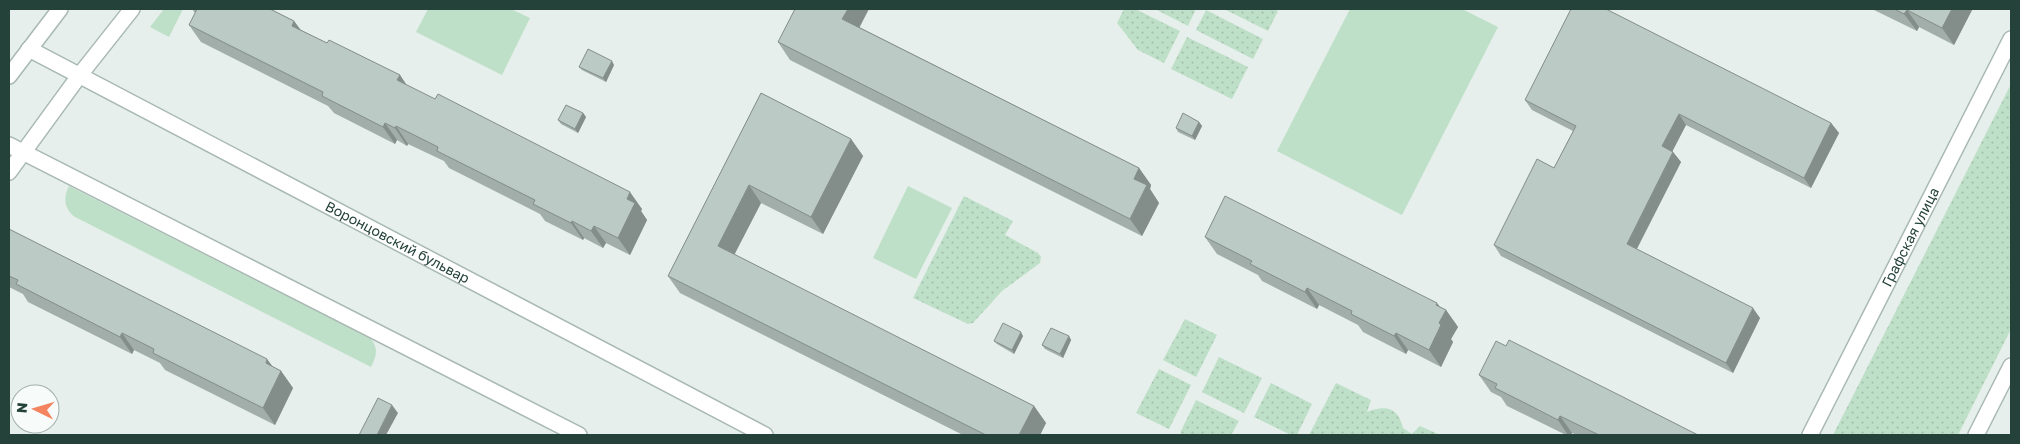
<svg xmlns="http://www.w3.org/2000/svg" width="2020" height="444" font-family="'Golos Text',sans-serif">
<defs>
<pattern id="park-dots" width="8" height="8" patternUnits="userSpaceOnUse" patternTransform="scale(1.25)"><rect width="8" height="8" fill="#bfe0c8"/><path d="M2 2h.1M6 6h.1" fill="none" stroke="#a4c1ad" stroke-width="1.8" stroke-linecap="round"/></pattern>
</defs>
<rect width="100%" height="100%" fill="#e6efeb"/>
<g fill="#bfe0c8">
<path d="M 164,9 L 183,9 L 169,37 L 150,27 Z"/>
<path d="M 428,9 L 511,9 L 530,18 L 502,75 L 416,32 Z"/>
<path d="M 1350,9 L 1462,9 L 1498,27 L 1402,215 L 1277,151 Z"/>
<path d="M 69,186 L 371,339 C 379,349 376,357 371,367 L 75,217 C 64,209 63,198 69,186 Z"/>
<path d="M 908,186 L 952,208 L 916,279 L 873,258 Z"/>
</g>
<g fill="url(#park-dots)">
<path d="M 1124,9 L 1135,9 L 1180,31 L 1164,63 L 1138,50 L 1117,23 Z"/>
<path d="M 1155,9 L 1196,9 L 1188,26 Z"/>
<path d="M 1224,9 L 1273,9 L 1278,11 L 1268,31 Z"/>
<path d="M 1206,10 L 1263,39 L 1253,59 L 1196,30 Z"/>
<path d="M 1187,37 L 1248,67 L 1232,99 L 1171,69 Z"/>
<path d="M 2011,84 L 2011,329 L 1958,435 L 1833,435 Z"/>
<path d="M 964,196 L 1013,221 L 1005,235 L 1038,253 L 1041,257 L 1040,263 L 1002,291 L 973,323 L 968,324 L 913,298 Z"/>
<path d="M 1185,319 L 1217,335 L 1196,377 L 1163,360 Z"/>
<path d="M 1219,357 L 1262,378 L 1244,413 L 1202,392 Z"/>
<path d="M 1159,369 L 1191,385 L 1169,429 L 1136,413 Z"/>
<path d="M 1271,383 L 1312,404 L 1297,435 L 1291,435 L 1254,417 Z"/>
<path d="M 1336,383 L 1371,400 L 1367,412 C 1385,405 1398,407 1403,428 L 1412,434 L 1420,426 L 1440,435 L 1309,435 Z"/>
<path d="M 1196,400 L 1239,421 L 1231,435 L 1184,435 L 1180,433 Z"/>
</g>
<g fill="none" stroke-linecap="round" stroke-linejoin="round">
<defs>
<g id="minor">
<path id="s1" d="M 29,49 L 765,435"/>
<path d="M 9,76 L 60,9"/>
<path d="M 9,145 L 579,435"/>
<path d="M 9,172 L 79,76 L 132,9"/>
<path id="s2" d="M 1810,435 L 2011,39"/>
<path d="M 1976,435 L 2011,366"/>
</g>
</defs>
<use href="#minor" stroke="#a8b8b2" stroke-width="18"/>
<use href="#minor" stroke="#fff" stroke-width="15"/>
</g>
<g fill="#a1aea9">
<path d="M 192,9 L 270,9 L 294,21 L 301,30 L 327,43 L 400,75 L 406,85 L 642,209 L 641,211 L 647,220 L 630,255 L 606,243 L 603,248 L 584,238 L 583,240 L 545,221 L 540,214 L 449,168 L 444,161 L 408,144 L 407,146 L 397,140 L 395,144 L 334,113 L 328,106 L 201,42 L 189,25 L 195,13 Z"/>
<path d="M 1872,9 L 1971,9 L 1972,10 L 1954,45 L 1919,27 L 1917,31 Z"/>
<path d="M 859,27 L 1139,168 L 1151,185 L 1150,189 L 1159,203 L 1142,236 L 790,60 L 778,42 Z"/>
<path d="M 614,65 L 606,82 L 582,70 L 579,67 Z"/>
<path d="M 761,93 L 851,139 L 863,156 L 823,234 L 761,203 L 734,255 L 1034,406 L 1046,423 L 1040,435 L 963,435 L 680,293 L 668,276 Z"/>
<path d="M 1525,100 L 1831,123 L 1839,133 L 1811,188 L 1686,125 L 1672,151 L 1681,162 L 1637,249 L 1760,318 L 1733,373 L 1501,256 L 1494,245 L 1554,168 L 1573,131 L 1532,110 Z"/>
<path d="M 583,113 L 586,117 L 578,133 L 561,124 L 558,120 Z"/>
<path d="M 1199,122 L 1202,126 L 1195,140 L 1178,132 L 1176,128 Z"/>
<path d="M 9,229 L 281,371 L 293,388 L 275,425 L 165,370 L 160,363 L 134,350 L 132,354 L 28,302 L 23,294 L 9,287 Z"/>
<path d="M 1205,237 L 1440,307 L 1446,310 L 1458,327 L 1451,339 L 1453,342 L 1441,367 L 1408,350 L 1406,354 L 1363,332 L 1358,325 L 1319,305 L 1317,309 L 1262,281 L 1258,275 L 1217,254 Z"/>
<path d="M 1023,336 L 1014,354 L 997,344 L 994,341 Z"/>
<path d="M 1069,336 L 1071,340 L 1063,358 L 1045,349 L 1042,345 Z"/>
<path d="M 1479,375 L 1698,435 L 1577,435 L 1572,433 L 1571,435 L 1566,435 L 1507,406 L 1501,397 L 1491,392 Z"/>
</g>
<g fill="#838d89">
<path d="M 848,9 L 869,9 L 855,36 L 842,19 Z"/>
<path d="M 1952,9 L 1971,9 L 1972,10 L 1954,45 L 1942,28 Z"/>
<path d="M 1907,10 L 1919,27 L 1917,31 L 1904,14 Z"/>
<path d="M 294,21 L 306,38 L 292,26 Z"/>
<path d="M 612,61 L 614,65 L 606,82 L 603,78 Z"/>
<path d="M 400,75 L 412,93 L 397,80 Z"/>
<path d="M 583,113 L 586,117 L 578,133 L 575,129 Z"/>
<path d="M 1679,114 L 1686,125 L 1670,156 L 1662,146 Z"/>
<path d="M 1199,122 L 1202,126 L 1195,140 L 1192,136 Z"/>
<path d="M 385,123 L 397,140 L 395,144 L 383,127 Z"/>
<path d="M 1831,123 L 1839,133 L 1811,188 L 1804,178 Z"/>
<path d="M 396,126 L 408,144 L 407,146 L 395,128 Z"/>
<path d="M 851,139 L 863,156 L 823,234 L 811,217 Z"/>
<path d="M 1673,152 L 1681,162 L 1634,254 L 1627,244 Z"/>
<path d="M 1139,168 L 1151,185 L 1150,189 L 1159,203 L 1142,236 L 1130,219 L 1134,179 Z"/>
<path d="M 749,185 L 761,203 L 730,263 L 718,246 Z"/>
<path d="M 630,192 L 642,209 L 641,211 L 647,220 L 630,255 L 618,238 L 627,199 Z"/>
<path d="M 572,221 L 584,238 L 583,240 L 571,223 Z"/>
<path d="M 594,226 L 606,243 L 603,248 L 591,231 Z"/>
<path d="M 1307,288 L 1319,305 L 1317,309 L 1305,292 Z"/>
<path d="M 1437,303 L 1444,312 L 1446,310 L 1458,327 L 1451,339 L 1453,342 L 1441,367 L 1429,350 L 1439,323 L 1436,305 Z"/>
<path d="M 1753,308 L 1760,318 L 1733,373 L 1726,363 Z"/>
<path d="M 1021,332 L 1023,336 L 1014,354 L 1012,350 Z"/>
<path d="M 122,333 L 134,350 L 132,354 L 120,337 Z"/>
<path d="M 1396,333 L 1408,350 L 1406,354 L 1394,336 Z"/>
<path d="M 1069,336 L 1071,340 L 1063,358 L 1060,354 Z"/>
<path d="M 267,359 L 279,375 L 281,371 L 293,388 L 275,425 L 263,408 L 266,363 Z"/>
<path d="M 392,405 L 398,413 L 386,435 L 377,435 Z"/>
<path d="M 1034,406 L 1046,423 L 1040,435 L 1019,435 Z"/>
<path d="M 1560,416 L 1572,433 L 1571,435 L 1568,435 L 1558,420 Z"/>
</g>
<g fill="#bbcac4" stroke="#838d89">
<path d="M 197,9 L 270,9 L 294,21 L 292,26 L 327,43 L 329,40 L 400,75 L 397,80 L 435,99 L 438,94 L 630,192 L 627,199 L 635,203 L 618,238 L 594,226 L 591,231 L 572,221 L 571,223 L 533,204 L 535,200 L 437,151 L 438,147 L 396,126 L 395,128 L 385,123 L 383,127 L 322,96 L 323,92 L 189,25 Z"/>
<path d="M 795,9 L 848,9 L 842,19 L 1139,168 L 1134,179 L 1147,185 L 1130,219 L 778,42 Z"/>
<path d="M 1571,9 L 1606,9 L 1831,123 L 1804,178 L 1679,114 L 1662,146 L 1673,152 L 1627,244 L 1753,308 L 1726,363 L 1494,245 L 1537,159 L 1554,168 L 1576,126 L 1525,100 Z"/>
<path d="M 1894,9 L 1952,9 L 1942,28 L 1907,10 L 1904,14 Z"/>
<path d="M 588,49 L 612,61 L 603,78 L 579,67 Z"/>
<path d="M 761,93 L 851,139 L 811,217 L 749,185 L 718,246 L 1034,406 L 1019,435 L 986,435 L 668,276 Z"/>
<path d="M 566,105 L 583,113 L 575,129 L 558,120 Z"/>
<path d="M 1183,113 L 1199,122 L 1192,136 L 1176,128 Z"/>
<path d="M 1225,196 L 1437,303 L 1436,305 L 1446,310 L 1439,323 L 1441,325 L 1429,350 L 1396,333 L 1394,336 L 1351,314 L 1352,311 L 1307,288 L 1305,292 L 1250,264 L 1252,261 L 1205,237 Z"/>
<path d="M 9,229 L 267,359 L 266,363 L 281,371 L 263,408 L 153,353 L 154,349 L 122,333 L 120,337 L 16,284 L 18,280 L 9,276 Z"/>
<path d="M 1003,323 L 1021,332 L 1012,350 L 994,341 Z"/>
<path d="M 1051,328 L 1069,336 L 1060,354 L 1042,345 Z"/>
<path d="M 1509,340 L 1623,397 L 1698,435 L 1599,435 L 1560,416 L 1558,420 L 1525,403 L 1495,388 L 1497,384 L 1479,375 L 1496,341 L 1506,346 Z"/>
<path d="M 378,398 L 392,405 L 377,435 L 359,435 Z"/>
</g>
<g text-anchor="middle" stroke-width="4" stroke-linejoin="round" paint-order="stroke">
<g font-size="14" fill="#24423a" stroke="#f7fbf9">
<text dy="5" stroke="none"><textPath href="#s2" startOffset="222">Графская улица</textPath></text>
<text dy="5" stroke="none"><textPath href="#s1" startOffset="416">Воронцовский бульвар</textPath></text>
</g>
</g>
<rect width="2020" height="444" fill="none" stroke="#24423a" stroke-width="20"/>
<g transform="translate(35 409) rotate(275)"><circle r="24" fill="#f7fbf9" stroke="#a3b1ad"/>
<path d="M0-4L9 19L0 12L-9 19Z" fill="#f4845f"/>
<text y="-8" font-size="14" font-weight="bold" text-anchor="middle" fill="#24423a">N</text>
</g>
</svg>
